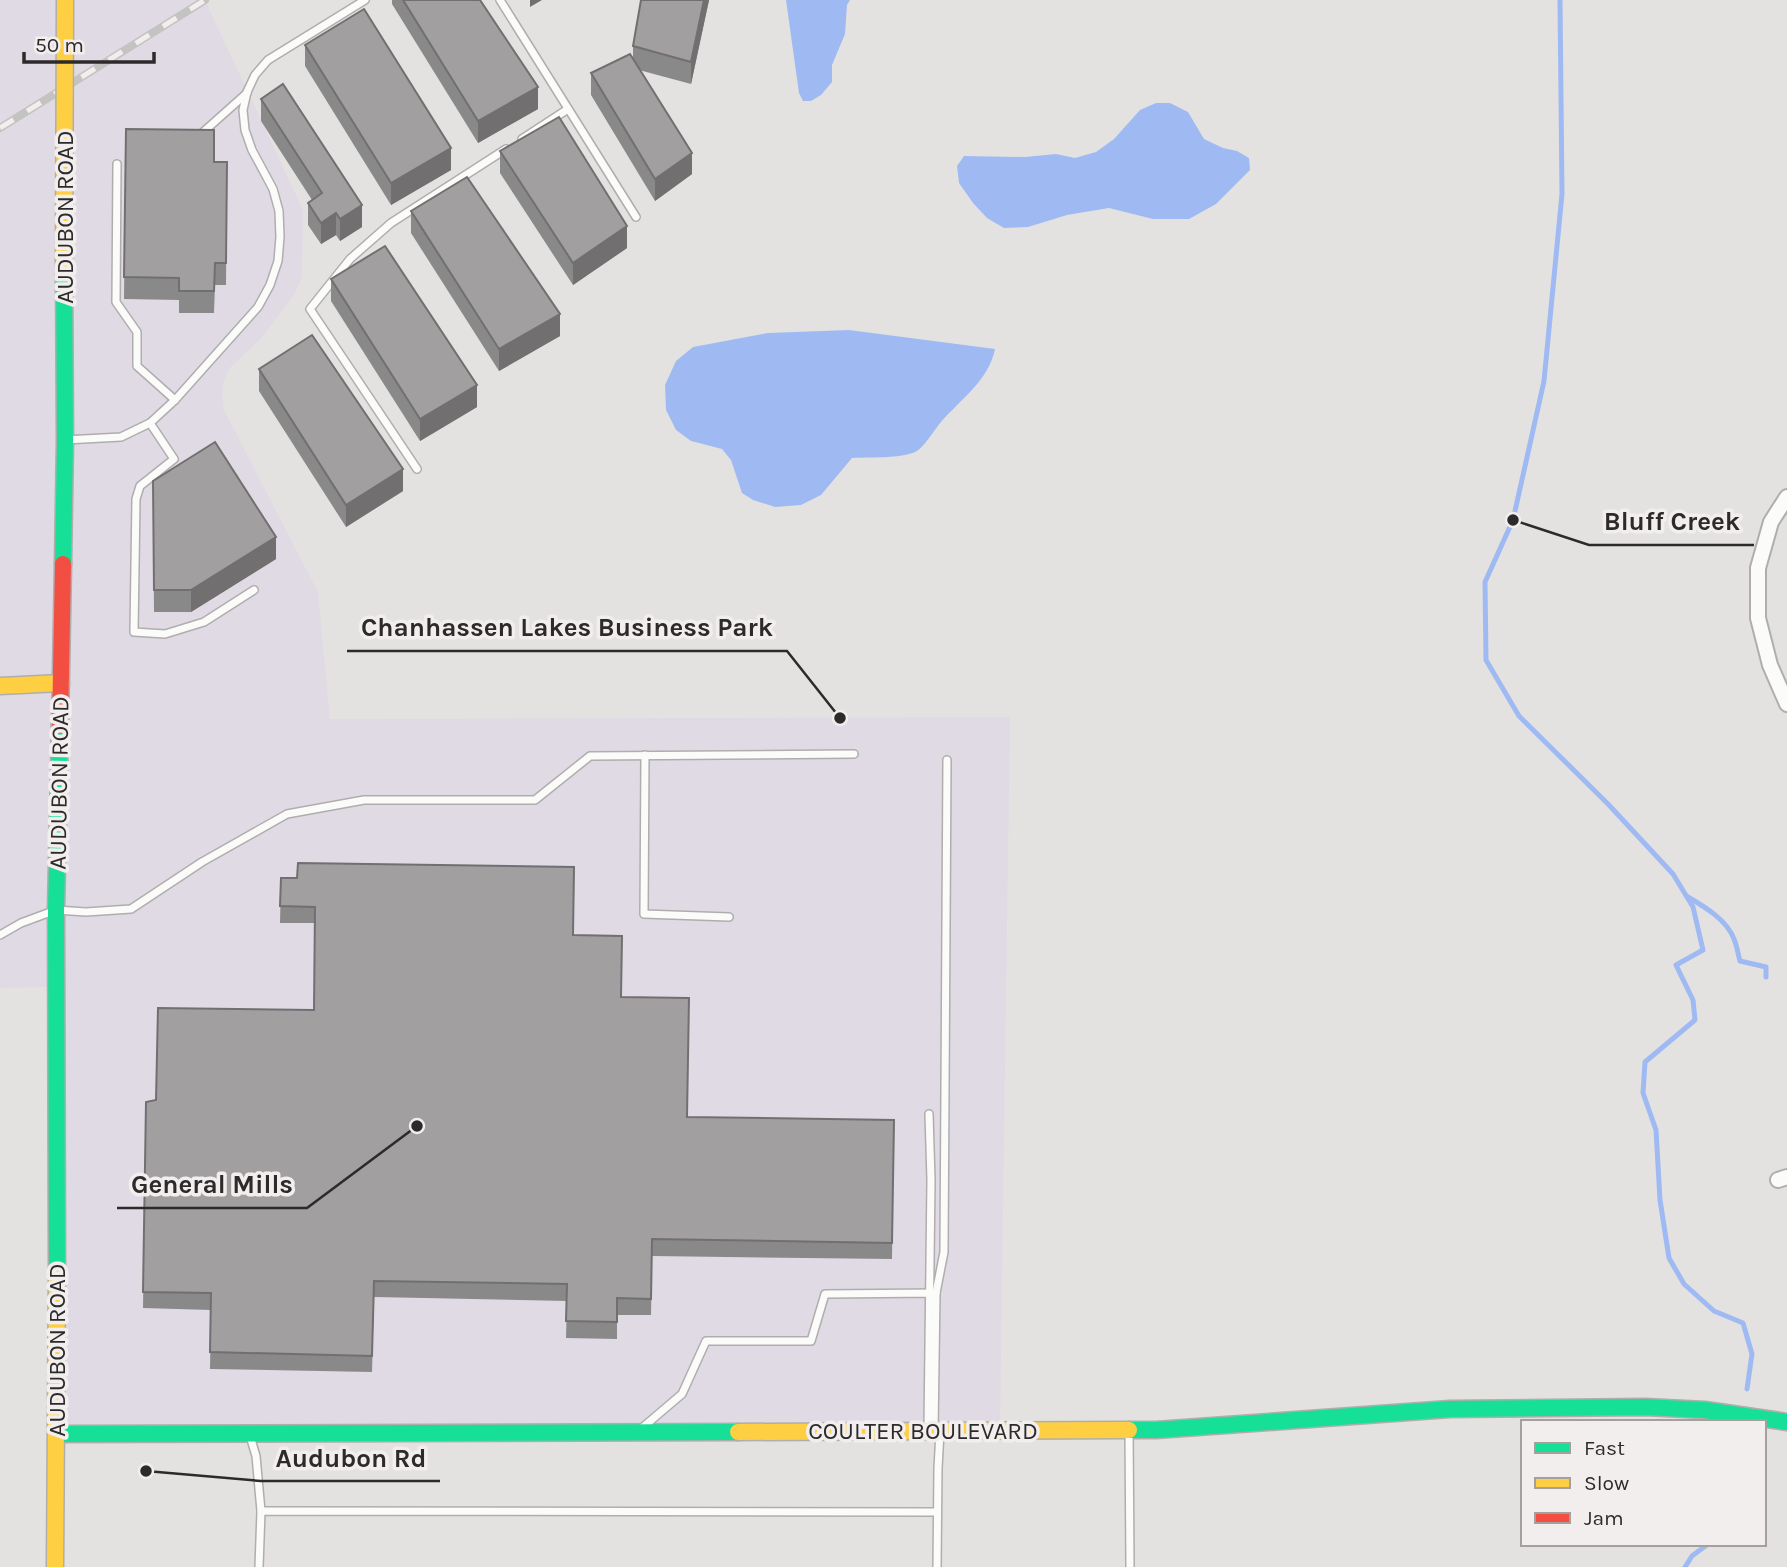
<svg xmlns="http://www.w3.org/2000/svg" width="1787" height="1567" font-family="Karla,sans-serif">
<rect width="100%" height="100%" fill="#e4e2e1"/>
<path fill="#e0dae5" d="M 0,0 L 205,0 L 303,210 L 302,277 L 294,295 L 264,335 L 229,369 L 224,381 L 222,392 L 224,410 L 318,592 L 330,719 L 1010,717 L 1000,1431 L 57,1434 L 56,987 L 0,988 Z"/>
<g fill="#9fbaf2">
<path d="M 786,0 L 850,0 L 847,5 L 845,34 L 832,65 L 832,82 L 821,95 L 811,101 L 803,101 L 799,93 Z"/>
<path d="M 1156,103 L 1170,103 L 1188,112 L 1204,139 L 1223,148 L 1237,151 L 1249,158 L 1250,170 L 1216,204 L 1189,219 L 1153,219 L 1109,208 L 1067,215 L 1028,227 L 1004,228 L 987,218 L 973,203 L 959,183 L 957,166 L 964,156 L 1025,157 L 1056,154 L 1075,158 L 1096,152 L 1114,139 L 1140,110 Z"/>
<path d="M 849,330 L 995,349 C 989,380 961,399 941,422 C 935,429 924,447 917,451 C 903,459 868,457 852,458 L 821,495 L 801,505 L 775,507 L 753,500 L 742,493 L 731,460 L 722,449 L 691,441 L 676,430 L 666,410 L 665,385 L 676,361 L 693,347 L 768,333 Z"/>
</g>
<g fill="none" stroke-linecap="round" stroke-linejoin="round">
<g stroke="#9fbaf2" stroke-width="5">
<path d="M 1560,0 L 1562,194 L 1544,381 L 1513,520 L 1485,582 L 1486,660 L 1519,716 L 1608,804 L 1673,874 L 1693,907 L 1703,950 L 1676,965 L 1693,1000 L 1695,1020 L 1645,1062 L 1643,1093 L 1656,1130 L 1660,1200 L 1669,1258 L 1684,1284 L 1714,1311 L 1743,1323 L 1752,1354 L 1747,1389"/>
<path d="M 1688,897 C 1705,907 1727,920 1734,939 C 1737,946 1738,954 1740,961 L 1766,967 L 1766,977"/>
<path d="M 1685,1567 L 1692,1556 L 1708,1544"/>
</g>
<defs>
<g id="lane">
<path d="M 500,0 L 636,217"/>
<path d="M 201,134 L 247,93"/>
<path d="M 522,139 L 568,109"/>
<path d="M 117,164 L 116,302 L 137,332 L 137,366 L 175,400"/>
<path d="M 150,423 L 174,459 L 140,486 L 136,499 L 134,632 L 165,634 L 204,622 L 254,590"/>
<path d="M 65,440 L 121,437 L 150,423 L 175,400 L 258,307 L 270,285 L 278,261 L 280,237 L 279,211 L 273,189 L 252,150 L 245,130 L 243,110 L 247,92 L 255,75 L 268,60 L 365,0"/>
<path d="M 417,469 L 310,309 L 350,259 L 391,223 L 506,149"/>
<path d="M 645,755 L 644,914 L 729,917"/>
<path d="M 0,935 L 21,923 L 56,910 L 86,912 L 131,909 L 202,862 L 287,814 L 364,800 L 535,800 L 590,756 L 854,754"/>
<path d="M 936,1293 L 944,1252 L 947,760"/>
<path d="M 642,1428 L 682,1394 L 706,1341 L 811,1341 L 825,1294 L 936,1293 L 934,1430"/>
<path d="M 928,1428 L 931,1180 L 929,1114"/>
<path d="M 1129,1430 L 1130,1567"/>
<path d="M 250,1436 L 256,1456 L 261,1511"/>
<path d="M 259,1567 L 261,1511 L 937,1512"/>
<path d="M 937,1567 L 938,1468 L 940,1432"/>
</g>
<g id="street">
<path d="M 1787,497 L 1771,522 L 1758,568 L 1758,618 L 1770,665 L 1787,704"/>
<path d="M 1778,1180 L 1787,1177"/>
</g>
<g id="fast">
<path d="M 63,564 L 65,440 L 64,268"/>
<path d="M 57,1270 L 56,910 L 60,725"/>
<path d="M 1129,1430 L 1156,1430 L 1450,1409 L 1645,1407 L 1705,1410 L 1787,1422"/>
<path d="M 57,1434 L 738,1432"/>
</g>
<g id="slow">
<path d="M 0,686 L 61,683"/>
<path d="M 738,1432 L 1129,1430"/>
<path d="M 55,1567 L 57,1270"/>
</g>
<path id="jam" d="M 60,725 L 63,564"/>
</defs>
<use href="#lane" stroke="#afaead" stroke-width="10"/>
<use href="#street" stroke="#afaead" stroke-width="18"/>
<use href="#fast" stroke="#afaead" stroke-width="19"/>
<use href="#slow" stroke="#afaead" stroke-width="19"/>
<use href="#jam" stroke="#afaead" stroke-width="19"/>
<use href="#lane" stroke="#fbfbfa" stroke-width="7"/>
<use href="#street" stroke="#fbfbfa" stroke-width="14"/>
<use href="#fast" stroke="#16e098" stroke-width="16"/>
<use href="#slow" stroke="#ffcf43" stroke-width="16"/>
<use href="#jam" stroke="#f24e42" stroke-width="16"/>
<defs>
<path id="rail" d="M 0,128 L 205,0"/>
</defs>
<use href="#rail" stroke="#c3c3c2" stroke-width="8"/>
<use href="#rail" stroke="#f2eeed" stroke-width="5" stroke-dasharray="16" stroke-linecap="butt"/>
<defs>
<path id="slow-bridge" d="M 64,268 L 65,0"/>
</defs>
<use href="#slow-bridge" stroke="#afaead" stroke-width="19" stroke-linecap="butt"/>
<use href="#slow-bridge" stroke="#ffcf43" stroke-width="16"/>
</g>
<g fill="#8a898a">
<path d="M 392,0 L 480,0 L 538,109 L 478,143 L 392,4 Z"/>
<path d="M 641,0 L 709,0 L 691,84 L 639,70 L 692,174 L 655,201 L 591,95 L 591,73 L 633,60 L 633,46 Z"/>
<path d="M 305,45 L 451,170 L 391,205 L 305,66 Z"/>
<path d="M 261,99 L 362,227 L 340,241 L 336,235 L 321,244 L 308,225 L 308,203 L 312,200 L 261,121 Z"/>
<path d="M 126,129 L 214,162 L 227,162 L 226,285 L 215,285 L 214,313 L 179,313 L 179,300 L 124,299 Z"/>
<path d="M 500,151 L 627,248 L 573,285 L 500,173 Z"/>
<path d="M 411,211 L 560,336 L 499,371 L 411,233 Z"/>
<path d="M 331,279 L 477,407 L 420,441 L 331,301 Z"/>
<path d="M 259,369 L 403,491 L 346,527 L 259,391 Z"/>
<path d="M 153,481 L 276,559 L 191,612 L 154,612 Z"/>
<path d="M 281,878 L 573,935 L 622,997 L 687,1117 L 894,1120 L 892,1259 L 652,1256 L 651,1315 L 617,1315 L 617,1339 L 566,1338 L 567,1301 L 374,1297 L 372,1372 L 210,1369 L 211,1310 L 143,1308 L 146,1102 L 156,1100 L 314,1010 L 315,923 L 280,923 Z"/>
</g>
<g fill="#716f70">
<path d="M 530,0 L 542,0 L 530,7 Z"/>
<path d="M 704,0 L 709,0 L 691,84 L 691,62 Z"/>
<path d="M 538,87 L 538,109 L 478,143 L 478,121 Z"/>
<path d="M 451,148 L 451,170 L 391,205 L 391,183 Z"/>
<path d="M 692,153 L 692,174 L 655,201 L 655,179 Z"/>
<path d="M 362,205 L 362,227 L 340,241 L 340,219 Z"/>
<path d="M 336,213 L 336,235 L 321,244 L 321,223 Z"/>
<path d="M 627,226 L 627,248 L 573,285 L 573,263 Z"/>
<path d="M 560,314 L 560,336 L 499,371 L 499,349 Z"/>
<path d="M 477,385 L 477,407 L 420,441 L 420,419 Z"/>
<path d="M 403,469 L 403,491 L 346,527 L 346,505 Z"/>
<path d="M 276,537 L 276,559 L 191,612 L 191,590 Z"/>
</g>
<g fill="#a19fa0" stroke="#716f70" stroke-width="2">
<path d="M 403,0 L 480,0 L 538,87 L 478,121 Z"/>
<path d="M 641,0 L 704,0 L 691,62 L 633,46 Z"/>
<path d="M 364,9 L 451,148 L 391,183 L 305,45 Z"/>
<path d="M 630,54 L 692,153 L 655,179 L 591,73 Z"/>
<path d="M 283,84 L 362,205 L 340,219 L 336,213 L 321,223 L 308,203 L 322,193 L 261,99 Z"/>
<path d="M 559,117 L 627,226 L 573,263 L 500,151 Z"/>
<path d="M 126,129 L 214,130 L 214,162 L 227,162 L 226,263 L 215,263 L 214,291 L 179,291 L 179,278 L 124,277 Z"/>
<path d="M 467,177 L 560,314 L 499,349 L 411,211 Z"/>
<path d="M 385,246 L 477,385 L 420,419 L 331,279 Z"/>
<path d="M 312,335 L 403,469 L 346,505 L 259,369 Z"/>
<path d="M 215,442 L 276,537 L 191,590 L 154,590 L 153,481 Z"/>
<path d="M 298,863 L 574,867 L 573,935 L 622,936 L 621,997 L 689,998 L 687,1117 L 894,1120 L 892,1243 L 652,1239 L 651,1299 L 617,1298 L 617,1322 L 566,1321 L 567,1284 L 374,1281 L 372,1356 L 210,1352 L 211,1293 L 143,1292 L 146,1102 L 156,1100 L 158,1008 L 314,1010 L 315,907 L 280,906 L 281,878 L 297,878 Z"/>
</g>
<g text-anchor="middle" stroke-width="7" stroke-linejoin="round" paint-order="stroke">
<g font-size="24" fill="#2c2a2a" stroke="#f2eeed">
<text transform="translate(65 217) rotate(-90)" y="8">AUDUBON ROAD</text>
<text transform="translate(59 783) rotate(-89)" y="8">AUDUBON ROAD</text>
<text transform="translate(57 1350) rotate(-90)" y="8">AUDUBON ROAD</text>
<text x="923" y="1439">COULTER BOULEVARD</text>
</g>
</g>
<path fill="none" stroke="#2c2a2a" stroke-width="2.5" d="M1513 520L1589 545H1754M840 718L787 651H347M417 1126L307 1208H117M146 1471L261 1481H440"/>
<g fill="#2c2a2a" stroke="#f2eeed" stroke-width="2.5">
<circle cx="1513" cy="520" r="7"/>
<circle cx="840" cy="718" r="7"/>
<circle cx="417" cy="1126" r="7"/>
<circle cx="146" cy="1471" r="7"/>
</g>
<g font-size="26" text-anchor="middle" font-weight="bold" fill="#2c2a2a" stroke="#f2eeed" stroke-width="7" stroke-linejoin="round" paint-order="stroke">
<text x="1672" y="530">Bluff Creek</text>
<text x="567" y="636">Chanhassen Lakes Business Park</text>
<text x="212" y="1193">General Mills</text>
<text x="351" y="1467">Audubon Rd</text>
</g>
<rect x="1521" y="1420" width="245" height="126" fill="#f2eeed" stroke="#a3a09f" stroke-width="2"/>
<rect x="1535" y="1443" width="35" height="10" fill="#16e098" stroke="#a3a09f" stroke-width="2"/>
<text x="1584" y="1455" font-size="21" fill="#2c2a2a">Fast</text>
<rect x="1535" y="1478" width="35" height="10" fill="#ffcf43" stroke="#a3a09f" stroke-width="2"/>
<text x="1584" y="1490" font-size="21" fill="#2c2a2a">Slow</text>
<rect x="1535" y="1513" width="35" height="10" fill="#f24e42" stroke="#a3a09f" stroke-width="2"/>
<text x="1584" y="1525" font-size="21" fill="#2c2a2a">Jam</text>
<path d="M24 52v10h130v-10" fill="none" stroke="#2c2a2a" stroke-width="3.5"/>
<text x="35" y="52" font-size="21" fill="#2c2a2a" stroke="#f2eeed" stroke-width="5" paint-order="stroke">50 m</text>
</svg>
